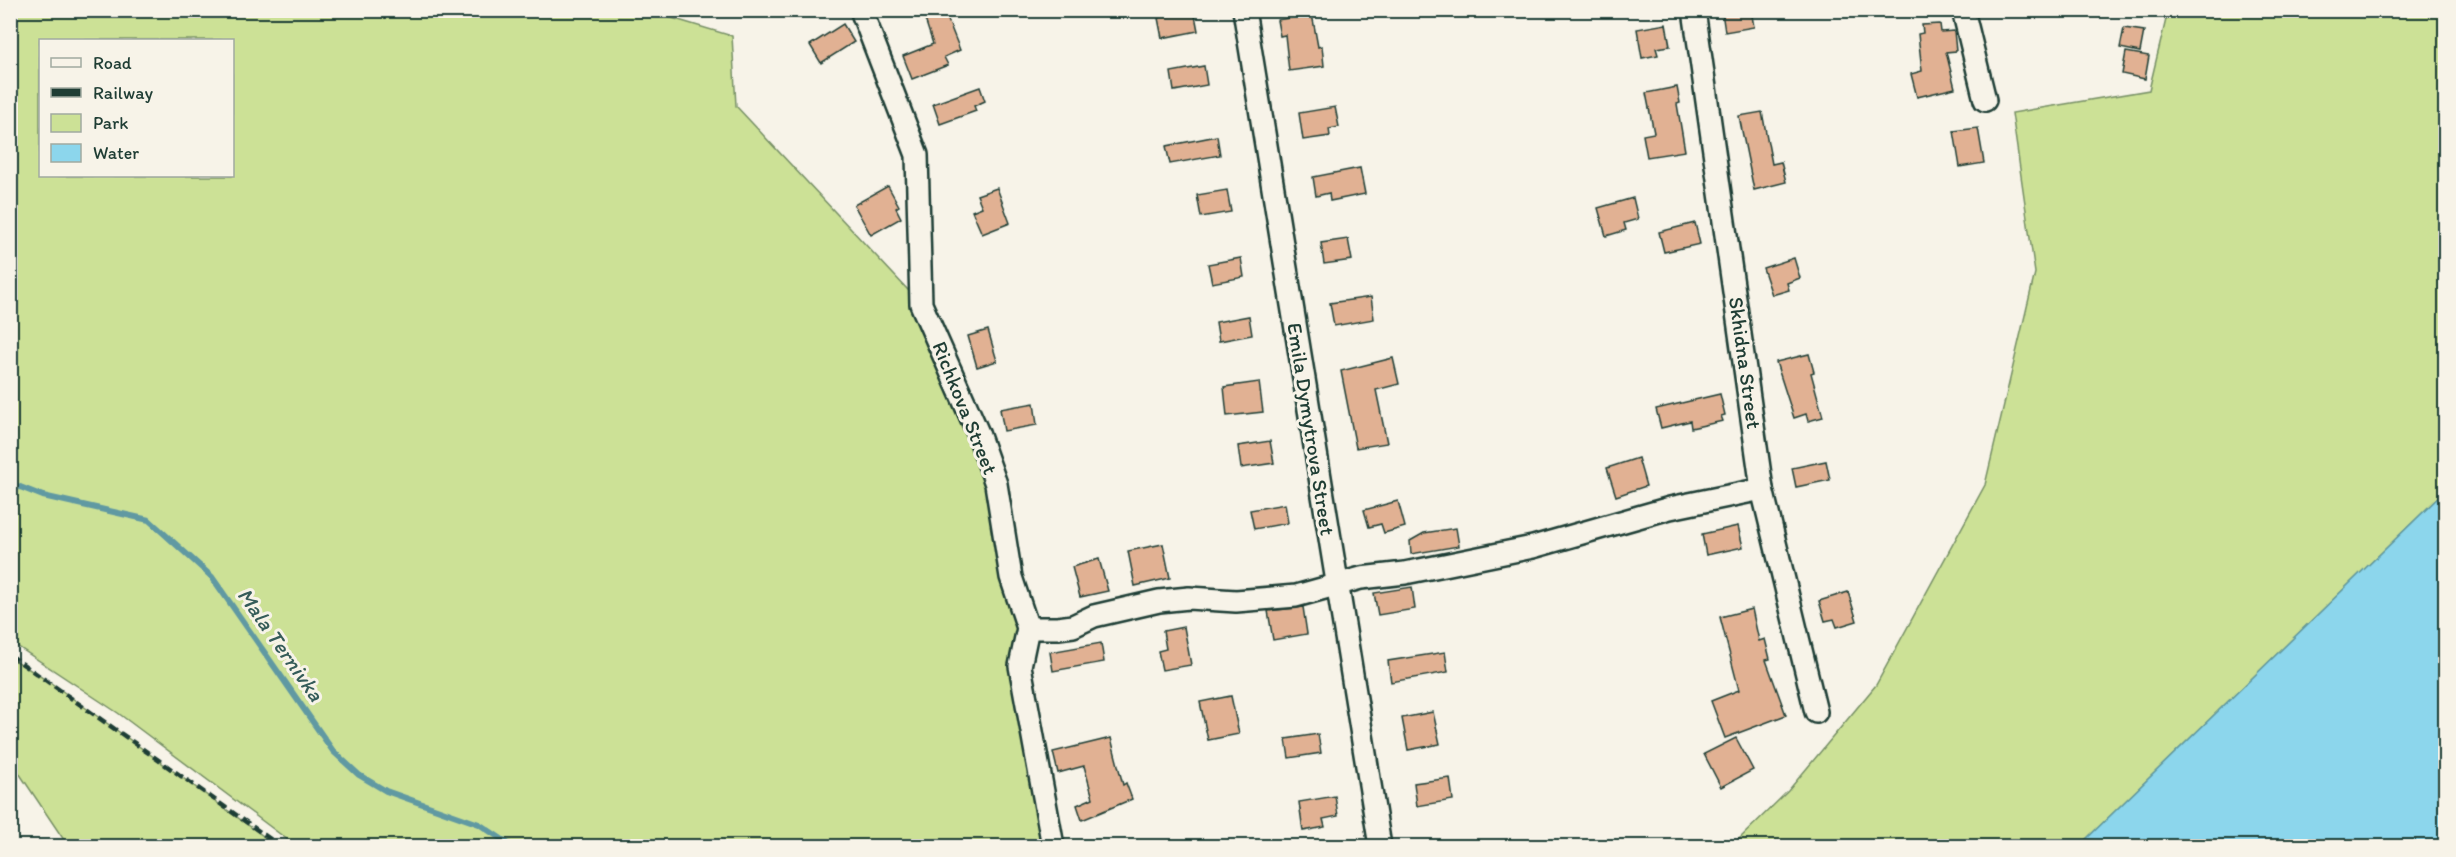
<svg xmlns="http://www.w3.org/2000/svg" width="2456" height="857" font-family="Itim,sans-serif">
<rect width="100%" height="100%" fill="#f7f3e8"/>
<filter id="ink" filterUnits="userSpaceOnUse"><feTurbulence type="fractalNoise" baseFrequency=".0167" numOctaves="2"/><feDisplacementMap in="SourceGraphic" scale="12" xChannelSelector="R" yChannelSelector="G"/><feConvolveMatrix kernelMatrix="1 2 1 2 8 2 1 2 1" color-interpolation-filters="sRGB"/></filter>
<g filter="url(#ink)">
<g fill="#cce196" stroke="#768f65" stroke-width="1.5" fill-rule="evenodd">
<path d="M 645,10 L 732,36 L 736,106 L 921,304 L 975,437 L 1021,625 L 1048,846 L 296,846 L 118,713 L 11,642 L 10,11 ZM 40,40 L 232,40 L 232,176 L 40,176 Z"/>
<path d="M 2168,11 L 2445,11 L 2445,491 L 2079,846 L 1732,846 L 1788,791 L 1876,685 L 1985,485 L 2035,273 L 2012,113 L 2149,90 Z"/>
<path d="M 10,657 L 54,685 L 277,846 L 68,846 L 11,761 Z"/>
</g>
<path fill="#8cd6ec" stroke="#6099a2" stroke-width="1.5" d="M 2445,491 L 2445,846 L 2079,846 Z"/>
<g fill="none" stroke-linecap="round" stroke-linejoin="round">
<path stroke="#6099a2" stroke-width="6" d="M 10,483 L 43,496 L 149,520 L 212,577 L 333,751 L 359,775 L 386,791 L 479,824 L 512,846"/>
</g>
<g fill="#e1b193" stroke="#1f3d34" stroke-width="1.5">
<path d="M 922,10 L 944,10 L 960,50 L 944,57 L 948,65 L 912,79 L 903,56 L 933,44 Z"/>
<path d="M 1194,10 L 1198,31 L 1162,38 L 1158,18 Z"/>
<path d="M 1735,10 L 1751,10 L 1754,27 L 1725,32 L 1722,12 Z"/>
<path d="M 1312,14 L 1318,47 L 1322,46 L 1324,66 L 1289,71 L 1285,35 L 1280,36 L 1277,20 Z"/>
<path d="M 843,24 L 854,42 L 821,63 L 810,45 Z"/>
<path d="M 1666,24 L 1670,46 L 1656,48 L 1658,55 L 1642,58 L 1637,29 Z"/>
<path d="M 1940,24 L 1941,32 L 1954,31 L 1956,51 L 1946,52 L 1955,88 L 1917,97 L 1911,74 L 1922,71 L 1918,34 L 1923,33 L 1922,25 Z"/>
<path d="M 2124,28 L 2144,31 L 2140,52 L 2120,48 Z"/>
<path d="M 2126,52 L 2149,56 L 2145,79 L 2122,74 Z"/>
<path d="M 1204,66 L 1207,85 L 1174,91 L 1171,72 Z"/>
<path d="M 980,87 L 985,101 L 974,106 L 976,111 L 940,124 L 933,104 Z"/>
<path d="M 1677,87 L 1680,103 L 1677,104 L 1685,151 L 1647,157 L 1643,135 L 1654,133 L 1646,93 Z"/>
<path d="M 1335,107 L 1339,127 L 1329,129 L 1330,136 L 1303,140 L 1299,113 Z"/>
<path d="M 1762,112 L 1772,164 L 1781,162 L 1786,182 L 1754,190 L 1739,116 Z"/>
<path d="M 1978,128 L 1984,163 L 1960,167 L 1954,131 Z"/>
<path d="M 1217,136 L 1220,155 L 1170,164 L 1166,146 Z"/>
<path d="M 1360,168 L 1365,194 L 1330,201 L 1329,193 L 1316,196 L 1313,177 Z"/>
<path d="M 888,186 L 899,206 L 896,208 L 901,218 L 871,235 L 854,205 Z"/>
<path d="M 997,188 L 1010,223 L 982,234 L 972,211 L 982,207 L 977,195 Z"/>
<path d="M 1227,190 L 1231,212 L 1201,217 L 1197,195 Z"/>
<path d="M 1633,198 L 1638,219 L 1624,223 L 1626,230 L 1606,236 L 1598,208 Z"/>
<path d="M 1695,223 L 1700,244 L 1664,252 L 1659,232 Z"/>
<path d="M 1348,239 L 1352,260 L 1324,264 L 1321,243 Z"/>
<path d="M 1241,258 L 1244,277 L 1212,283 L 1208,264 Z"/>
<path d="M 1794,258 L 1800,278 L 1787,283 L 1789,290 L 1772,295 L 1763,268 Z"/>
<path d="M 1371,297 L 1374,319 L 1334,326 L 1330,303 Z"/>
<path d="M 1249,316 L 1252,335 L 1219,341 L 1216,322 Z"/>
<path d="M 988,330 L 997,361 L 977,367 L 968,336 Z"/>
<path d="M 1809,354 L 1814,372 L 1811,373 L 1823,417 L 1808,421 L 1806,414 L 1794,418 L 1776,362 Z"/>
<path d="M 1393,358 L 1399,384 L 1376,390 L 1387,443 L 1356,448 L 1341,371 Z"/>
<path d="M 1259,382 L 1263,412 L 1227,416 L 1224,387 Z"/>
<path d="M 1720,394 L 1725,415 L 1721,416 L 1723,421 L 1691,428 L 1690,421 L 1661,428 L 1656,409 Z"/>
<path d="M 1034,403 L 1037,425 L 1004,431 L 1000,409 Z"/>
<path d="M 1270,441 L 1274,463 L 1241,468 L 1238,446 Z"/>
<path d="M 1638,458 L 1646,486 L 1616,496 L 1607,468 Z"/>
<path d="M 1826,461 L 1830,480 L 1796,487 L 1792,468 Z"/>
<path d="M 1398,501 L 1405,527 L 1384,533 L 1381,524 L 1369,527 L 1364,510 Z"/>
<path d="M 1285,504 L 1288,523 L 1254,529 L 1250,510 Z"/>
<path d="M 1738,526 L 1743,547 L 1706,555 L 1702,534 Z"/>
<path d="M 1456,528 L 1459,546 L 1411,554 L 1410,541 L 1424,533 Z"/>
<path d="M 1163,544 L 1170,578 L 1135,586 L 1128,551 Z"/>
<path d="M 1099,559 L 1108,591 L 1080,597 L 1072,567 Z"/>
<path d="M 1412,587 L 1415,609 L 1378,615 L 1374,593 Z"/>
<path d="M 1848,592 L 1857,621 L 1837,627 L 1834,619 L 1825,621 L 1819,601 Z"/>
<path d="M 1303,607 L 1307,634 L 1273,640 L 1268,611 Z"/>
<path d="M 1752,609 L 1759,641 L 1765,639 L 1770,659 L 1766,660 L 1786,715 L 1725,738 L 1711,701 L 1739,690 L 1720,617 Z"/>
<path d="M 1184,627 L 1191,665 L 1162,670 L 1158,651 L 1166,649 L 1163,631 Z"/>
<path d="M 1101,643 L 1104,662 L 1053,671 L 1050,652 Z"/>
<path d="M 1445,652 L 1448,672 L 1391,682 L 1388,661 Z"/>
<path d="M 1231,696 L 1239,734 L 1208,740 L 1200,702 Z"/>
<path d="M 1433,712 L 1440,744 L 1408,750 L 1402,718 Z"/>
<path d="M 1318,734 L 1321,753 L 1289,758 L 1286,739 Z"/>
<path d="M 1111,738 L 1123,785 L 1126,783 L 1132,799 L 1082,820 L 1077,805 L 1093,798 L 1084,766 L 1058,773 L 1053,752 Z"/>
<path d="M 1736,738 L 1753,770 L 1721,787 L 1704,754 Z"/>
<path d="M 1450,778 L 1453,800 L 1417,806 L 1414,783 Z"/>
<path d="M 1335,796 L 1338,816 L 1323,819 L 1325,827 L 1303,831 L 1299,802 Z"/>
</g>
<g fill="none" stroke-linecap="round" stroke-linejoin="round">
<defs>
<g id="street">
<path d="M 861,10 L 917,155 L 921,304 L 978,433 L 996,484 L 1011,577 L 1028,628 L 1020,666 L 1053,846"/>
<path d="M 1244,10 L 1380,846"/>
<path d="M 1694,10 L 1762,489 L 1816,712"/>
<path d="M 1963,10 L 1985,100"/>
<path d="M 1028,628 L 1058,628 L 1073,626 L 1094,616 L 1159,601 L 1189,598 L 1236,601 L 1296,596 L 1361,578 L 1405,573 L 1533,547 L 1670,508 L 1762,489"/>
</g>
</defs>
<use href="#street" stroke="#1f3d34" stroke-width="26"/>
<use href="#street" stroke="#f7f3e8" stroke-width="21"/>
<path stroke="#1f3d34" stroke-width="4.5" stroke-dasharray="9 4.5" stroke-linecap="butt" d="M 10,655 L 280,846"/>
</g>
</g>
<g text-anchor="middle" stroke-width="6" stroke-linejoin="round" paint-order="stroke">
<g font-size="21" fill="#1f3d34" stroke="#f7f3e8">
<text transform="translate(1745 363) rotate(82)" y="7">Skhidna Street</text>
<text transform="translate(965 408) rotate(68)" y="7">Richkova Street</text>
<text transform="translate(1311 429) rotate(81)" y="7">Emila Dymytrova Street</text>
</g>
<g font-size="22" font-style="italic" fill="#355c59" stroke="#f7f3e8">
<text transform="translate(281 644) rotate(55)" y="8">Mala Ternivka</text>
</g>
</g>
<rect width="2456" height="857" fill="none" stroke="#f7f3e8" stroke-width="36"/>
<rect x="18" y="18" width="2420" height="821" fill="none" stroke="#1f3d34" stroke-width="2" filter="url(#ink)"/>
<rect x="39" y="39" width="195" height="138" fill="#f7f3e8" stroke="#a1aaa0" stroke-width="1.5"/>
<rect x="51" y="58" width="30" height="9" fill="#f7f3e8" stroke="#a1aaa0" stroke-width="1.5"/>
<text x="93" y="69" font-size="18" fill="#1f3d34">Road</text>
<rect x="51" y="88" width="30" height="9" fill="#1f3d34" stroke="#a1aaa0" stroke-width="1.5"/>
<text x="93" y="99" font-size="18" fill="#1f3d34">Railway</text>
<rect x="51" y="114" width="30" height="18" fill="#cce196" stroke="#a1aaa0" stroke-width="1.5"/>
<text x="93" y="129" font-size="18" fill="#1f3d34">Park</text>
<rect x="51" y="144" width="30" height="18" fill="#8cd6ec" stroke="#a1aaa0" stroke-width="1.5"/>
<text x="93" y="159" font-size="18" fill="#1f3d34">Water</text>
</svg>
